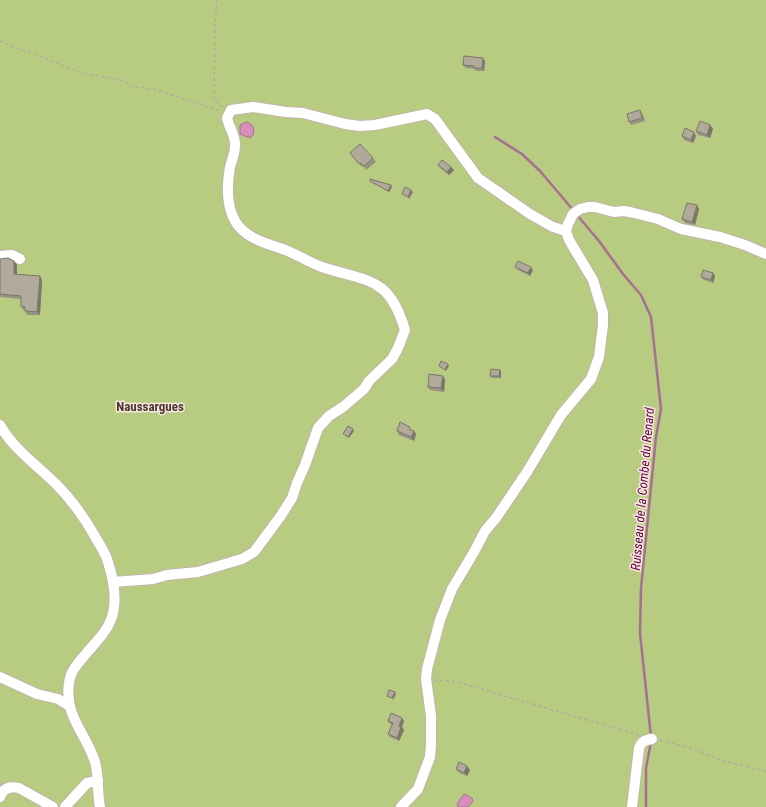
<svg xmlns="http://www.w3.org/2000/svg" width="766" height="807" font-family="'Roboto Condensed',sans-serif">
<rect width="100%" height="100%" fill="#f8e7dd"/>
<rect fill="#b7cb81" x="0" y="0" width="766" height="807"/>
<g fill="#d88dbc" stroke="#a77090">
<path d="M 247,122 C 253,124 255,129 253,135 L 250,138 L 240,134 L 240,125 Z"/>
<path d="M 464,794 L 472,798 L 473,801 L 468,807 L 458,807 L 457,804 Z"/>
</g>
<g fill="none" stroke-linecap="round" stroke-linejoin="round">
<g stroke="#a77090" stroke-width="2.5">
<path d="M 495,137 L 522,154 L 540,171 L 574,211"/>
<path d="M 577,215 L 599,241 L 623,274 L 641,295 L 651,317 L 661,409 L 656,437 L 641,588 L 640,633 L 651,737"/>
<path d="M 646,807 L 646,768 L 651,742"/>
</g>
<defs>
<g id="minor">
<path d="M 0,256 L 12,255 L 20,259"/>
<path d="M 0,425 C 13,449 37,465 56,484 C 72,500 86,520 97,540 C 101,547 106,554 108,562 C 114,581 119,605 109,624 C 104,635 93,645 85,655 C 78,663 70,672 69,683 C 64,716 86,733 95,762 C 99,776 97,792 100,807"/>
<path d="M 113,582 L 153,579 L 167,575 L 198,572 L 242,559 L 254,552 L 280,517 L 292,498 L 297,483 L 305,465 L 318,428 L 329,416 L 343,407 L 364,389 L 369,381 L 392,359 L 398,348 L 405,330 C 389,276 368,282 322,267 C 308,262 295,253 280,248 C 264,243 244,237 235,221 C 226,205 227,184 230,167 C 232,160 235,153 235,146 C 236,136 229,128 227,118 L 231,110 L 253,107 L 286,112 L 303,113 L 345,124 L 360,126 L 375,125 L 427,114 L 435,119 L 478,178 L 530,214 L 553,227 L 566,231"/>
<path d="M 0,677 L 37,694 L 58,699 L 68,705"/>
<path d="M 0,797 C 3,788 10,786 19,788 L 53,807"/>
<path d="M 65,807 L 87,783 L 98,781"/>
<path d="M 401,807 L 418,789 L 430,757 L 431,745 L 431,716 L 426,679 L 427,669 L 440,620 L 452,589 L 474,552 L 485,531 L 496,518 L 527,472 L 561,415 L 591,379 L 599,357 L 603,325 L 603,313 L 593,280 L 569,240 L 566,231 L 568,224 L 573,214 L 580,209 L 588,207 L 595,207 L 614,212 L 624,211 L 634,213 L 658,219 L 681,229 L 720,237 L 745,245 L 766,254"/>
<path d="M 632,807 L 639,748 C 642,741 645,740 652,739"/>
</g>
</defs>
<use href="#minor" stroke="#c5b4ab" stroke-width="12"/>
<g stroke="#b8aaa2" stroke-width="1.5" stroke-dasharray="3 3" stroke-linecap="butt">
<path d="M 217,0 L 215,25 L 214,100 L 223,108"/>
<path d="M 0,41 L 82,73 L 124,81 L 133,87 L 154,89 L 220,111"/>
<path d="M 434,680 L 457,682 L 639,735"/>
<path d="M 660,740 L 687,747 L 724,761 L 766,771"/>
</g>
<use href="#minor" stroke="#fff" stroke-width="10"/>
</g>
<g fill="#989284">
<path d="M 485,61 L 484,71 L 476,71 L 475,69 L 466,68 L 463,65 Z"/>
<path d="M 642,114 L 645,121 L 631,125 L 629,122 Z"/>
<path d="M 710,125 L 713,129 L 710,138 L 698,135 L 696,131 Z"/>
<path d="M 682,136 L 696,136 L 693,143 L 684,140 Z"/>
<path d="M 350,153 L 373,158 L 376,162 L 366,170 L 363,166 L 362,167 Z"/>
<path d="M 438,165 L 451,167 L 454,170 L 449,175 L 440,168 Z"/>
<path d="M 370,181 L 392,187 L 389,192 L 371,182 Z"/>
<path d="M 699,209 L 695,225 L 685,223 L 682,219 Z"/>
<path d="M 0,259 L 14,261 L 17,265 L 17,275 L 40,276 L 42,280 L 40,315 L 27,315 L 25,311 L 25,310 L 23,310 L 21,306 L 21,299 L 0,297 Z"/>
<path d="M 515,267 L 533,270 L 530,276 L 518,270 Z"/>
<path d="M 715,276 L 713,283 L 704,280 L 701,277 Z"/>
<path d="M 500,370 L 501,371 L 501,378 L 492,378 L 490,376 Z"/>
<path d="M 445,379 L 444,392 L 430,390 L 428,387 Z"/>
<path d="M 413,430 L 414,431 L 416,434 L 414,441 L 399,435 L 397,431 Z"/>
<path d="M 388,721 L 404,721 L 402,727 L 404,730 L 399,741 L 390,737 L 388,734 L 392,725 L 390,724 Z"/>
<path d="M 467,766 L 470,770 L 467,776 L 458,772 L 456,769 Z"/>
</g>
<g fill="#7c776c">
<path d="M 483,58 L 485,61 L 484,71 L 482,68 Z"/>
<path d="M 640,110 L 642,114 L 645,121 L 642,118 Z"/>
<path d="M 710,125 L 713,129 L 710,138 L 707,135 Z"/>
<path d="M 694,132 L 696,136 L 693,143 L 691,140 Z"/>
<path d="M 451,167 L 454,170 L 449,175 L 447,172 Z"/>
<path d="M 391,185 L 392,187 L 389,192 L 388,191 Z"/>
<path d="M 411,190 L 413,192 L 409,199 L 408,197 Z"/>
<path d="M 697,205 L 699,209 L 695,225 L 692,222 Z"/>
<path d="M 14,261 L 17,265 L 17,278 L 14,274 Z"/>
<path d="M 531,267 L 533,270 L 530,276 L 528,273 Z"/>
<path d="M 713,273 L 715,276 L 713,283 L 711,280 Z"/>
<path d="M 40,276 L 42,280 L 40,315 L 37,312 Z"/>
<path d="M 448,364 L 449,366 L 446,371 L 445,370 Z"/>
<path d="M 500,370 L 501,371 L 501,378 L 499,376 Z"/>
<path d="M 443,376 L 445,379 L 444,392 L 441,388 Z"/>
<path d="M 353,429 L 354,431 L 349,438 L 348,437 Z"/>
<path d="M 414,431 L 416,434 L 414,441 L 411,437 Z"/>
<path d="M 395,692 L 396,694 L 393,700 L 392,698 Z"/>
<path d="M 402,718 L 404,721 L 402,727 L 404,730 L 399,741 L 397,738 L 399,726 Z"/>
<path d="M 467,766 L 470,770 L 467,776 L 464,773 Z"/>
</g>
<g fill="#b1aa9a" stroke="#7c776c">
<path d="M 464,56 L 483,58 L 482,68 L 474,68 L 474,66 L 463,65 Z"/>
<path d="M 640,110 L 642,118 L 629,122 L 627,114 Z"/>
<path d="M 700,121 L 710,125 L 707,135 L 696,131 Z"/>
<path d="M 685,128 L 694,132 L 691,140 L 682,136 Z"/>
<path d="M 360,144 L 373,158 L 364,166 L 361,163 L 359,164 L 350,153 Z"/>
<path d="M 442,160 L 451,167 L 447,172 L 438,165 Z"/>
<path d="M 370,179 L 391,185 L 388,191 L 370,181 Z"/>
<path d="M 405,187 L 411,190 L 408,197 L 402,194 Z"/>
<path d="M 687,203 L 697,205 L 692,222 L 682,219 Z"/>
<path d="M 8,258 L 14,261 L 14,274 L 40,276 L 37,312 L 25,311 L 25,307 L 21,306 L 21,296 L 0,294 L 0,259 Z"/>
<path d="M 518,261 L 531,267 L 528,273 L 515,267 Z"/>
<path d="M 703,270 L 713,273 L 711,280 L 701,277 Z"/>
<path d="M 441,361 L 448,364 L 445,370 L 439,366 Z"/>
<path d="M 491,369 L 500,370 L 499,376 L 490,376 Z"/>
<path d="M 429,374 L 443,376 L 441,388 L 428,387 Z"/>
<path d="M 400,422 L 410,427 L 409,429 L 414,431 L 411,437 L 397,431 Z"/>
<path d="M 348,426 L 353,429 L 348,437 L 343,434 Z"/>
<path d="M 389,690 L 395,692 L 392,698 L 387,696 Z"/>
<path d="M 391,713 L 402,718 L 399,726 L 401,727 L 397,738 L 388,734 L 393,723 L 388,721 Z"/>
<path d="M 459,762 L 467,766 L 464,773 L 456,769 Z"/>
</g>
<g text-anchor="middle" stroke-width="3" stroke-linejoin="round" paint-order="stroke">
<g font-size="13" font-weight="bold" fill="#473931" stroke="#f8e7dd">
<text x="150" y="411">Naussargues</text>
</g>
<g font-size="13" font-style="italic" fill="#5d0046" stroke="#f8e7dd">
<text transform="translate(642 489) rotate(-85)" y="5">Ruisseau de la Combe du Renard</text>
</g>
</g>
</svg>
